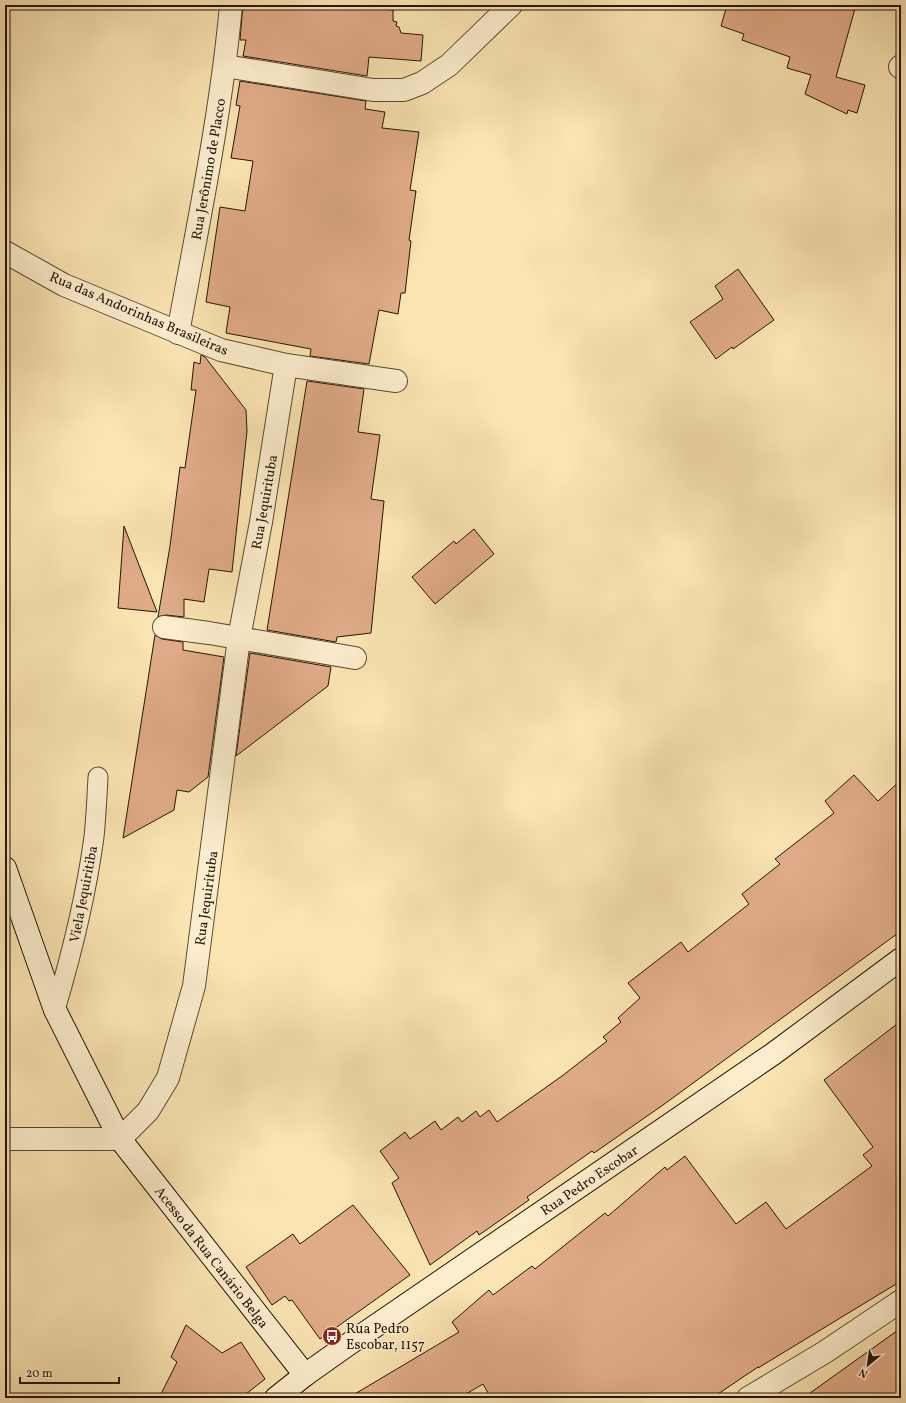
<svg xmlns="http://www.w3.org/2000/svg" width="906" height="1403" font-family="Vollkorn,serif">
<rect width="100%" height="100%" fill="#fae4b2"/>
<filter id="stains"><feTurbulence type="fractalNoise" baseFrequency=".005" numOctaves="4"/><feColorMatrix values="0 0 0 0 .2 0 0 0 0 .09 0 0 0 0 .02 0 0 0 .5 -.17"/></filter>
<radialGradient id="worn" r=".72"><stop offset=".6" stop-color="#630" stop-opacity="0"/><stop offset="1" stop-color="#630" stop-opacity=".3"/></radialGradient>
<g fill="#e0ab88" stroke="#251505">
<path d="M 243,5 L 372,5 L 372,8 L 393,10 L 393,21 L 397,22 L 396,26 L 399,27 L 401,33 L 423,35 L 421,61 L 369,57 L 367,76 L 243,56 L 246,40 L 240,40 Z"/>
<path d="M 727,5 L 856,5 L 836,77 L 865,85 L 857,113 L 848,110 L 847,114 L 805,94 L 811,75 L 787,68 L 790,57 L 742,40 L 744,34 L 721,26 Z"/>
<path d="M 240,81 L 366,101 L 365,109 L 385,112 L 382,128 L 419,132 L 410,190 L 416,191 L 409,240 L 411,241 L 405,293 L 401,293 L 398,314 L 379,310 L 369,364 L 310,356 L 311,349 L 226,333 L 230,307 L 206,302 L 220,207 L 245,211 L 253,161 L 231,158 L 240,106 L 236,105 Z"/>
<path d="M 738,269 L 774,320 L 733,349 L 732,347 L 716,359 L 690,322 L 723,299 L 715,286 Z"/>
<path d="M 201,355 L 205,357 L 246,410 L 247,431 L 232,572 L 209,569 L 204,602 L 184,599 L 184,617 L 166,615 L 158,617 L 170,546 L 180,467 L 185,468 L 196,390 L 191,390 L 194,362 L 200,364 Z"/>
<path d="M 307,381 L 364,389 L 358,432 L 380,435 L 371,499 L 384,501 L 371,633 L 337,637 L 336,642 L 267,630 Z"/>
<path d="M 124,526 L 157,612 L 118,608 Z"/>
<path d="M 474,529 L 494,554 L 435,604 L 412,577 L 454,541 L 456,544 Z"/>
<path d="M 155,635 L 162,639 L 183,642 L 183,650 L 224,657 L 208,777 L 189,792 L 177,790 L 174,810 L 123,838 Z"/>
<path d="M 250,653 L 331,667 L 328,686 L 236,756 Z"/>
<path d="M 854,775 L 878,801 L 901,780 L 901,931 L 663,1105 L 594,1153 L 592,1151 L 527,1197 L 529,1200 L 479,1235 L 477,1231 L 430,1265 L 392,1183 L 399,1178 L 380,1151 L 405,1132 L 410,1139 L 435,1121 L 441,1130 L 458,1117 L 462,1122 L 476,1111 L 480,1117 L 489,1110 L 497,1122 L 562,1076 L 607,1041 L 603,1037 L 621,1022 L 618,1018 L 640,998 L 628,983 L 681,942 L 688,952 L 749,904 L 742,894 L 780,864 L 775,859 L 834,813 L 825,801 Z"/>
<path d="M 901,1021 L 901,1281 L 758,1368 L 758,1367 L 712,1398 L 491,1398 L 483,1384 L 459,1398 L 348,1398 L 459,1332 L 452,1322 L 489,1290 L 493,1295 L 532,1266 L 535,1269 L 605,1213 L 608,1216 L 665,1167 L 667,1170 L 685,1156 L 736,1224 L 766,1202 L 786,1229 L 872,1166 L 863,1155 L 873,1147 L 824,1080 Z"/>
<path d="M 353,1205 L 410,1275 L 320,1339 L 292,1300 L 289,1301 L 285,1296 L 272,1305 L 246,1267 L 293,1234 L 300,1244 Z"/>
<path d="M 186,1325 L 222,1353 L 241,1342 L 265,1379 L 241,1398 L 159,1398 L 177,1362 L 171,1357 Z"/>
<path d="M 901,1328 L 901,1398 L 803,1398 Z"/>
</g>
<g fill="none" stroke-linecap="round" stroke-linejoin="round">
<defs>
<path id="lane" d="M 55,1010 C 72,953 86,896 94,837 C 96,818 97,797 98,777"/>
<g id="street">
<path d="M 225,66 L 373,90 L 404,90 L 422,83 L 449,65 L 511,5"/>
<path d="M 900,67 L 901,66"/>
<path d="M 5,252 L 64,285 L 221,350 L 286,365 L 396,381"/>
<path d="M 178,333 C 198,224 221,115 231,5"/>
<path d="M 164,627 L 209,633 L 355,658"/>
<path d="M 5,1139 L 120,1139 L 148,1111 L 168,1078 L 194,986 L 239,638 L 261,522 L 286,365"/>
<path d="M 748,1398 L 825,1352 L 901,1301"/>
</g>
<g id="secondary">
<path d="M 5,868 L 55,1010 L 120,1139 L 305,1375"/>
<path d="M 276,1398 L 305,1375 L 346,1346 L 773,1054 L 901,959"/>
</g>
</defs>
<use href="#lane" stroke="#5a4930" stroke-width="21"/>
<use href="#street" stroke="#5a4930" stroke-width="24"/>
<use href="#secondary" stroke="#251505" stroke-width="24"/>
<use href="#lane" stroke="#fcedcd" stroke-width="19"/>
<use href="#street" stroke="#fcedcd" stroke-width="22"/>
<use href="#secondary" stroke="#fcedcd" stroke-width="22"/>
</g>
<defs>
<symbol id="bus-disc" viewBox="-11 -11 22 22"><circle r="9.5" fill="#8f2418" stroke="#fcedcd"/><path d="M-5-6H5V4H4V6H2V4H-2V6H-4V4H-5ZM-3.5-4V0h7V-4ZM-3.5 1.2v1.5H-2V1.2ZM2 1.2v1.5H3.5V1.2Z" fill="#fff"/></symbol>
</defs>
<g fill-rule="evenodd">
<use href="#bus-disc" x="321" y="1325" width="22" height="22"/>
</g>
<g text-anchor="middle" stroke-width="3" stroke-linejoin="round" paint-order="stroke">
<g font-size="14" fill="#251505" stroke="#fcedcd">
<text transform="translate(208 169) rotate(-80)" y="5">Rua Jerônimo de Placco</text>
<text transform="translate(139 313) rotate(23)" y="5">Rua das Andorinhas Brasileiras</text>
<text transform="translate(264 502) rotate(-80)" y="5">Rua Jequirituba</text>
<text transform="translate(83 894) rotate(-79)" y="5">Viela Jequiritiba</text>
<text transform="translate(206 898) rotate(-82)" y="5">Rua Jequirituba</text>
<text transform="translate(589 1180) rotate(-34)" y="5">Rua Pedro Escobar</text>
<text transform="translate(212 1257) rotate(52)" y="5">Acesso da Rua Canário Belga</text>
</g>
<g font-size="14" fill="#251505" stroke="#fcedcd" text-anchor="start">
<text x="346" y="1333">Rua Pedro<tspan x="346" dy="16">Escobar, 1157</tspan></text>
</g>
</g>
<rect width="906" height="1403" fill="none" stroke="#fae4b2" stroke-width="20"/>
<rect x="6" y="6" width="894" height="1391" fill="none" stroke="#251505" stroke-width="2"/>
<rect x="10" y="10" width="886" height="1383" fill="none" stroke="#251505"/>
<g transform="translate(868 1365) rotate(209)" stroke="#fcedcd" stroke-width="3" paint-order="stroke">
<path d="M0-3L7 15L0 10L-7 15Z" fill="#251505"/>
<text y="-6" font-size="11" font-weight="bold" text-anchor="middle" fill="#251505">N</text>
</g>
<path d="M20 1377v6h99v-6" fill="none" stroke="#251505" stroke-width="2"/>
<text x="26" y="1377" font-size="12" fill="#251505" stroke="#fcedcd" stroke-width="3" paint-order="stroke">20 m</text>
<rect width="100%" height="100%" filter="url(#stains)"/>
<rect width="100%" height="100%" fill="url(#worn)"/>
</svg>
